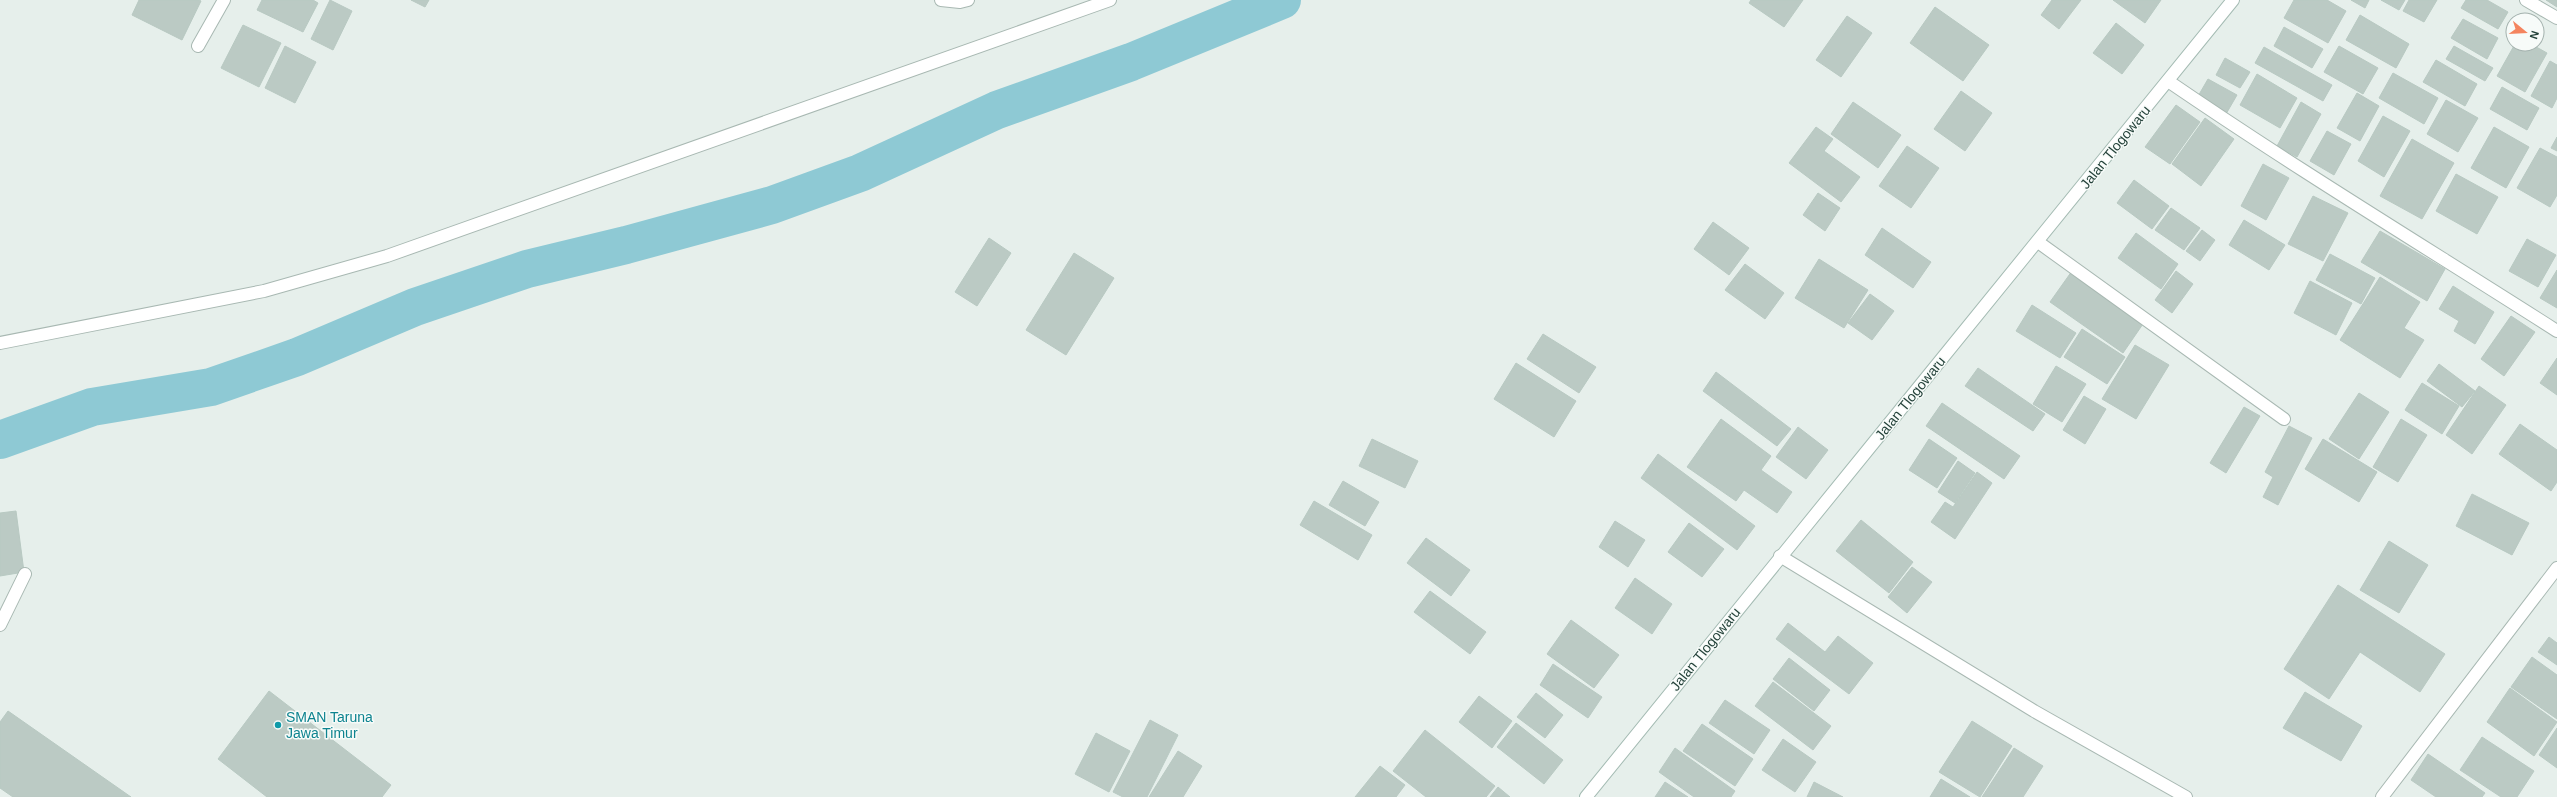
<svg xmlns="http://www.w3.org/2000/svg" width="2557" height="797" font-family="Helvetica,sans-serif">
<rect width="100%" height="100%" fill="#e6efeb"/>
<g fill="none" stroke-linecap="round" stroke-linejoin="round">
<path stroke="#8ec9d4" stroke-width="38" d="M 0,440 L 92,407 L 211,387 L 297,357 L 415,307 L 527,269 L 626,245 L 772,205 L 860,173 L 997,110 L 1131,62 L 1282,0"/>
</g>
<g fill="#bbcac4" stroke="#b8c9c2">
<path d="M 139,0 L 199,0 L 201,1 L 182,40 L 132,15 Z"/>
<path d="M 262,0 L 313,0 L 318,3 L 303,32 L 257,10 Z"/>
<path d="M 330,0 L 352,11 L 333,50 L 311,39 Z"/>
<path d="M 411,0 L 429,0 L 425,7 Z"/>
<path d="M 1751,0 L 1803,0 L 1784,27 L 1749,3 Z"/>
<path d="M 2052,0 L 2081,0 L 2059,29 L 2041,15 Z"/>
<path d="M 2113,0 L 2161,0 L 2145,23 Z"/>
<path d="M 2294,0 L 2327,0 L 2346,11 L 2328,43 L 2284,18 Z"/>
<path d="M 2351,0 L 2369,0 L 2365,8 Z"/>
<path d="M 2381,0 L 2405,0 L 2399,10 Z"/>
<path d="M 2409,0 L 2437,0 L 2424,22 L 2403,11 Z"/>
<path d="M 2466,0 L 2487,0 L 2508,12 L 2498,29 L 2461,8 Z"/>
<path d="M 2546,0 L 2557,0 L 2557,7 Z"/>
<path d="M 1935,7 L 1989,45 L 1963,81 L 1910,43 Z"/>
<path d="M 2360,15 L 2409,44 L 2396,68 L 2346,40 Z"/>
<path d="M 1847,16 L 1872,33 L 1841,77 L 1816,60 Z"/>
<path d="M 2463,19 L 2498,38 L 2487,59 L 2451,38 Z"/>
<path d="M 2116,23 L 2144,45 L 2122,74 L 2093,53 Z"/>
<path d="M 243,25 L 281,43 L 259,87 L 221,68 Z"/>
<path d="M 2284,27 L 2323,49 L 2312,68 L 2274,46 Z"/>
<path d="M 2515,44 L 2531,44 L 2547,53 L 2525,92 L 2497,76 Z"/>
<path d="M 285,46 L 316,62 L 295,103 L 265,88 Z"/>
<path d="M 2339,46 L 2378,68 L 2363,94 L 2324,72 Z"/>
<path d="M 2454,46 L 2493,68 L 2485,81 L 2446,59 Z"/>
<path d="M 2264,47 L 2332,85 L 2323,101 L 2255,63 Z"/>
<path d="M 2225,58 L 2250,72 L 2240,88 L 2216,75 Z"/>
<path d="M 2436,60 L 2477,84 L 2465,106 L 2423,82 Z"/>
<path d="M 2550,61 L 2557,65 L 2557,98 L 2552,108 L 2531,96 Z"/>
<path d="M 2393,73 L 2438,98 L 2424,124 L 2379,98 Z"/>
<path d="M 2257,74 L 2297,98 L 2280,128 L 2240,105 Z"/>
<path d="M 2208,79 L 2237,95 L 2226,114 L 2197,98 Z"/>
<path d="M 2502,87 L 2539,108 L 2527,130 L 2490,109 Z"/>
<path d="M 1961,91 L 1992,113 L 1965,151 L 1934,129 Z"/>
<path d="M 2357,93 L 2379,106 L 2360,141 L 2337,128 Z"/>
<path d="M 2446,100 L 2478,118 L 2458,152 L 2427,134 Z"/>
<path d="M 1853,102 L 1901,135 L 1878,168 L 1831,134 Z"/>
<path d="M 2301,102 L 2321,114 L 2297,157 L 2277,146 Z"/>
<path d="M 2176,105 L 2200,122 L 2170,164 L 2145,147 Z"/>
<path d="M 2383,116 L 2410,131 L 2384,177 L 2358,161 Z"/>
<path d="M 2205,118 L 2234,139 L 2201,186 L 2172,164 Z"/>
<path d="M 1816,127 L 1833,139 L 1824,151 L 1860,177 L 1841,202 L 1789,163 Z"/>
<path d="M 2494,127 L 2529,147 L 2506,188 L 2471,168 Z"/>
<path d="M 2327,131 L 2351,144 L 2334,175 L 2310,161 Z"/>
<path d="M 2557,137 L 2557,151 L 2551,148 Z"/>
<path d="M 2412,139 L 2454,163 L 2422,219 L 2380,196 Z"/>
<path d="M 1907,146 L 1939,168 L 1911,208 L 1879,186 Z"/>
<path d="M 2540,148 L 2557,157 L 2557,195 L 2550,207 L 2517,188 Z"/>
<path d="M 2263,164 L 2289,178 L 2266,220 L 2241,206 Z"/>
<path d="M 2456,174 L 2498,197 L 2477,234 L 2436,211 Z"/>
<path d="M 2134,180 L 2169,206 L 2152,229 L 2117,203 Z"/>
<path d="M 1818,193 L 1840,208 L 1825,231 L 1803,215 Z"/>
<path d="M 2313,196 L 2348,213 L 2323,261 L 2288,244 Z"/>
<path d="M 2171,208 L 2200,228 L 2184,250 L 2155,230 Z"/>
<path d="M 2244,220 L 2285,245 L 2269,270 L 2229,245 Z"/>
<path d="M 1713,222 L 1749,248 L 1729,275 L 1694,249 Z"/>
<path d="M 1882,228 L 1931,262 L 1913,288 L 1865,255 Z"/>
<path d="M 2202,230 L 2215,240 L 2200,261 L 2186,251 Z"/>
<path d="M 2380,231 L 2445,269 L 2427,301 L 2361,262 Z"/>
<path d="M 2136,233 L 2178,264 L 2161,289 L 2118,258 Z"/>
<path d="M 989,238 L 1011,253 L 977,306 L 955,292 Z"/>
<path d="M 2527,239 L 2556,255 L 2538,287 L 2509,271 Z"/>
<path d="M 1074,253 L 1114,278 L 1066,355 L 1026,330 Z"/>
<path d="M 2330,254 L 2375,278 L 2361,304 L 2316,280 Z"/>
<path d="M 1819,259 L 1868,290 L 1844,328 L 1795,298 Z"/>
<path d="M 1745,264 L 1784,293 L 1765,319 L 1725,290 Z"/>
<path d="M 2557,270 L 2557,308 L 2540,298 Z"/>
<path d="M 2072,271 L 2145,321 L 2123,353 L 2050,302 Z"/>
<path d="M 2176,271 L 2193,284 L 2172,313 L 2155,300 Z"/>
<path d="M 2380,277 L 2420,302 L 2404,328 L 2424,340 L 2400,378 L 2340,340 Z"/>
<path d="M 2310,281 L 2352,303 L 2336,335 L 2294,313 Z"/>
<path d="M 2453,286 L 2494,312 L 2475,344 L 2454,331 L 2459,321 L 2439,309 Z"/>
<path d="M 1870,294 L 1894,311 L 1872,340 L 1848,323 Z"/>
<path d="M 2032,305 L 2076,333 L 2060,358 L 2016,331 Z"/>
<path d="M 2511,316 L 2535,332 L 2504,376 L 2481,359 Z"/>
<path d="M 2082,329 L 2125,357 L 2107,384 L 2064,357 Z"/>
<path d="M 1543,334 L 1596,367 L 1579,393 L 1527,359 Z"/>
<path d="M 2135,345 L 2169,365 L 2136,419 L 2102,399 Z"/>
<path d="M 2557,358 L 2557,395 L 2540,383 Z"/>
<path d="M 1516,363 L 1576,401 L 1554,437 L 1494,399 Z"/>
<path d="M 2439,364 L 2475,391 L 2462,407 L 2427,381 Z"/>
<path d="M 2056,366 L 2086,384 L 2062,422 L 2033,404 Z"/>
<path d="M 1978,368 L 2045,414 L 2033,431 L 1965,386 Z"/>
<path d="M 1716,372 L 1791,429 L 1777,446 L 1703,391 Z"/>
<path d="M 2422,383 L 2459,406 L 2442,434 L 2405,410 Z"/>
<path d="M 2479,386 L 2506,405 L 2472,454 L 2446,435 Z"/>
<path d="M 2359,393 L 2389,412 L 2359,459 L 2329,439 Z"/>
<path d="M 2084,396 L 2106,409 L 2085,444 L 2063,430 Z"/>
<path d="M 1942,403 L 2020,456 L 2004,479 L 1926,426 Z"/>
<path d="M 2244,407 L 2260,416 L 2226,473 L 2210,463 Z"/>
<path d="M 1721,419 L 1771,456 L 1761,470 L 1792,492 L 1777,513 L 1744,490 L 1736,501 L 1687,467 Z"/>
<path d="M 2401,419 L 2427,435 L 2398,482 L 2373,467 Z"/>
<path d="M 2520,424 L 2557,450 L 2557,482 L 2551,491 L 2499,454 Z"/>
<path d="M 2289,426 L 2312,438 L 2278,505 L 2263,497 L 2273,477 L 2265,472 Z"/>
<path d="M 1798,427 L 1828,450 L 1806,479 L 1776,457 Z"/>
<path d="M 1372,439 L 1418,461 L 1405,488 L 1359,466 Z"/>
<path d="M 1929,439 L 1957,458 L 1937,488 L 1909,470 Z"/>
<path d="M 2323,439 L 2377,472 L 2359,502 L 2305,469 Z"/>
<path d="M 1658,454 L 1755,526 L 1737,550 L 1641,478 Z"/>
<path d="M 1958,461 L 1975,473 L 1955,503 L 1938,492 Z"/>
<path d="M 1977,472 L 1992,483 L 1955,539 L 1931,522 L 1945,502 L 1953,507 Z"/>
<path d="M 1343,481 L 1379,502 L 1365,526 L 1329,505 Z"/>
<path d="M 2472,494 L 2529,523 L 2512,555 L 2456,526 Z"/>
<path d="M 1314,501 L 1372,535 L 1358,560 L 1300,525 Z"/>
<path d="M 16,511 L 24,572 L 0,576 L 0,513 Z"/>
<path d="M 1861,520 L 1913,562 L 1889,593 L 1836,551 Z"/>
<path d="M 1615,521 L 1645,540 L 1628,567 L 1599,547 Z"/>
<path d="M 1689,523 L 1724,549 L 1702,577 L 1668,552 Z"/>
<path d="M 1426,538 L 1470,570 L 1451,596 L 1407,563 Z"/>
<path d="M 2389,541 L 2428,565 L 2399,613 L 2360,590 Z"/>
<path d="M 1912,567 L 1932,582 L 1907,613 L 1888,597 Z"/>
<path d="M 1635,578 L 1672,604 L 1652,634 L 1615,608 Z"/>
<path d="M 2338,585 L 2445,654 L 2420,692 L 2360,652 L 2329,699 L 2284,669 Z"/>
<path d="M 1430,591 L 1486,632 L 1470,654 L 1414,612 Z"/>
<path d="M 1571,620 L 1619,655 L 1594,688 L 1547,654 Z"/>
<path d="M 1788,623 L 1825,652 L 1838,636 L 1873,663 L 1849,694 L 1776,639 Z"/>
<path d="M 2549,637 L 2557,643 L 2557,665 L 2538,652 Z"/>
<path d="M 2532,657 L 2557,675 L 2557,719 L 2511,687 Z"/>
<path d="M 1789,658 L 1830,690 L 1814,711 L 1773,679 Z"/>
<path d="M 1553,664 L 1602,697 L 1588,718 L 1540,685 Z"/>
<path d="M 1773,682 L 1831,726 L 1813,750 L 1755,706 Z"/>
<path d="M 2510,688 L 2557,722 L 2534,756 L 2487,722 Z"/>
<path d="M 269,691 L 391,785 L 382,797 L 267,797 L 218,759 Z"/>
<path d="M 2305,692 L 2362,726 L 2341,761 L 2283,728 Z"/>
<path d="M 1536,693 L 1563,715 L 1545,738 L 1517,717 Z"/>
<path d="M 1479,696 L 1512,721 L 1492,748 L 1459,722 Z"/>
<path d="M 1725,700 L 1770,730 L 1754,754 L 1709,723 Z"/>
<path d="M 8,711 L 131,797 L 13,797 L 0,788 L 0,722 Z"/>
<path d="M 1150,720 L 1178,735 L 1147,797 L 1123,797 L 1113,792 Z"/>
<path d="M 1972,721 L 2012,746 L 1980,797 L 1939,772 Z"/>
<path d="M 1516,723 L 1563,760 L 1544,784 L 1497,747 Z"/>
<path d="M 1702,724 L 1753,759 L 1735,786 L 1683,751 Z"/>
<path d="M 2557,728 L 2557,768 L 2539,755 Z"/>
<path d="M 1425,730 L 1495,786 L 1486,797 L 1426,797 L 1393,771 Z"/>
<path d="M 1096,733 L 1130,751 L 1109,792 L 1075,774 Z"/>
<path d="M 2482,737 L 2534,771 L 2517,797 L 2501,797 L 2460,770 Z"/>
<path d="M 1783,739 L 1816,762 L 1795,792 L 1762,770 Z"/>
<path d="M 1675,748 L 1735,791 L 1731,797 L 1694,797 L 1659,772 Z"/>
<path d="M 2014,748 L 2043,766 L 2023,797 L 1982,797 Z"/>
<path d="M 1178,751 L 1202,766 L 1183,797 L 1149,797 Z"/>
<path d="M 2428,754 L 2485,793 L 2482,797 L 2436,797 L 2411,780 Z"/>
<path d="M 1380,766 L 1405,785 L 1396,797 L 1355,797 Z"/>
<path d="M 1941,779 L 1970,797 L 1930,797 Z"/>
<path d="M 1665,782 L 1688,797 L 1655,797 Z"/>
<path d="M 1814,782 L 1843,797 L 1807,797 Z"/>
<path d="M 1498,787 L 1510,797 L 1490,797 Z"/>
</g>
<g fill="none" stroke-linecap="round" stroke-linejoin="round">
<defs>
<path id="service" d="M 0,625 L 25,574"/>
<g id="minor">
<path d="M 941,0 L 960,2 L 968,0"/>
<path d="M 2526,0 L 2557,18"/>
<path d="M 198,46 L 224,0"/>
<path d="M 2168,81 C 2295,168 2427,248 2557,331"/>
<path d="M 2038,242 L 2284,419"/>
<path d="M 0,343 L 264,291 L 387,256 L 1110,0"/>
<path d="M 1780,556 L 2034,711 L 2186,797"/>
<path d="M 2382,797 L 2557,568"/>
</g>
<path id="secondary" d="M 1586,797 C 1800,530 2019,267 2233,0"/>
</defs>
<use href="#service" stroke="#a8b8b2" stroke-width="14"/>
<use href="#minor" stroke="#a8b8b2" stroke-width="14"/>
<use href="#secondary" stroke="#a4bbb3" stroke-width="14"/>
<use href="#service" stroke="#fff" stroke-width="12"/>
<use href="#minor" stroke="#fff" stroke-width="12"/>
<use href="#secondary" stroke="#fff" stroke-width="12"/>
</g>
<circle fill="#0f9aa8" stroke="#f7fbf9" stroke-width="1.5" cx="278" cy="725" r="4"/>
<g text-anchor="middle" stroke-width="3" stroke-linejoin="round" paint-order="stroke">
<g font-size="14" fill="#24423a" stroke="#f7fbf9">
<text transform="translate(2115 147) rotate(-51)" y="5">Jalan Tlogowaru</text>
<text transform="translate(1910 398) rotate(-51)" y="5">Jalan Tlogowaru</text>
<text transform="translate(1705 649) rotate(-51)" y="5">Jalan Tlogowaru</text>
</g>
<g font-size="14" fill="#0d838f" stroke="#f7fbf9" text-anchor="start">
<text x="286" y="722">SMAN Taruna<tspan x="286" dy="16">Jawa Timur</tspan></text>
</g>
</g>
<g transform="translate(2525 32) rotate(108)"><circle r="19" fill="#f7fbf9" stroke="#a3b1ad"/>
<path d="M0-3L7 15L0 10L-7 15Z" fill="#f4845f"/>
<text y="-6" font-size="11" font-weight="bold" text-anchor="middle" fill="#24423a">N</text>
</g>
</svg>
